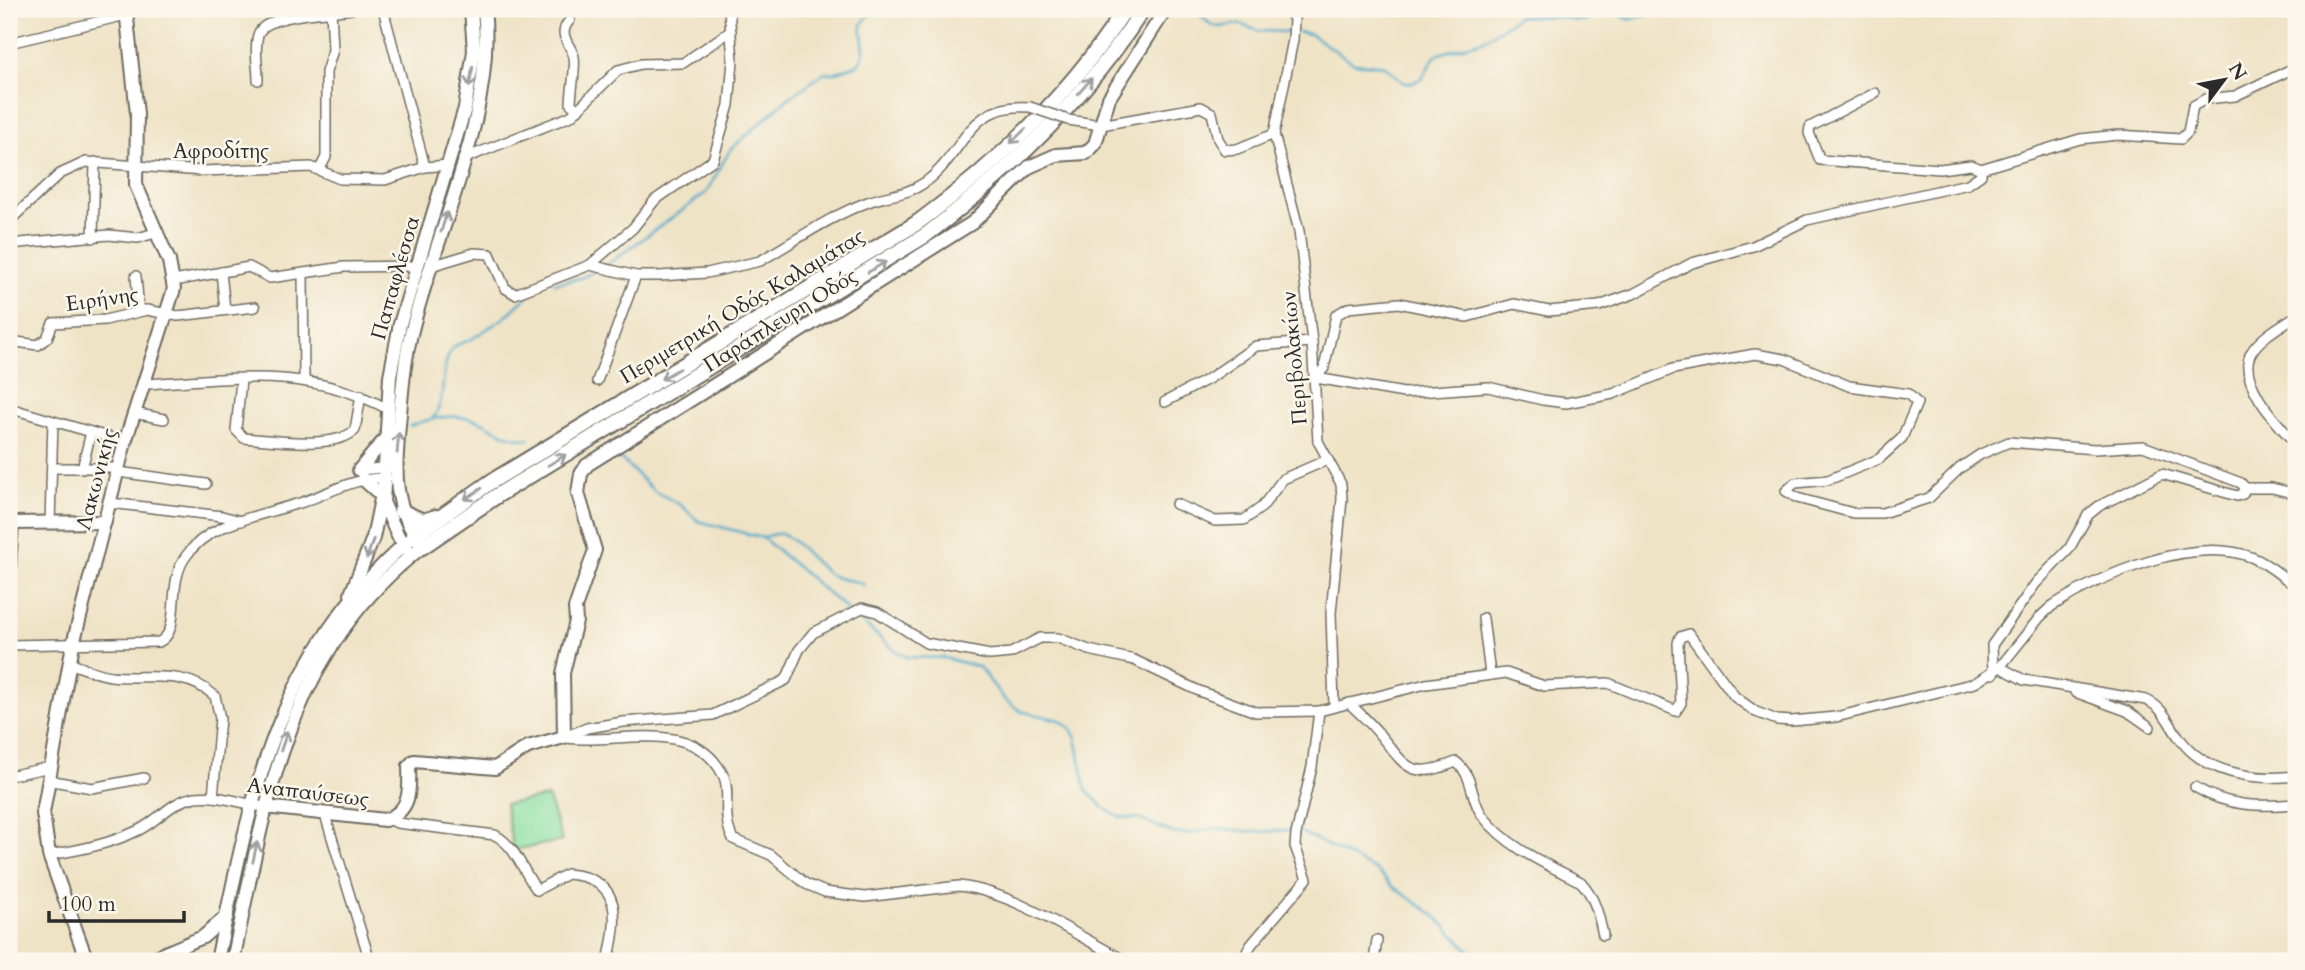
<svg xmlns="http://www.w3.org/2000/svg" width="2305" height="970" font-family="Cardo,serif">
<rect width="100%" height="100%" fill="#fbf7ec"/>
<filter id="ink" filterUnits="userSpaceOnUse"><feTurbulence type="fractalNoise" baseFrequency=".0143" numOctaves="2"/><feDisplacementMap in="SourceGraphic" scale="14" xChannelSelector="R" yChannelSelector="G"/><feConvolveMatrix kernelMatrix="1 2 1 2 8 2 1 2 1" color-interpolation-filters="sRGB"/></filter>
<filter id="wash" filterUnits="userSpaceOnUse"><feTurbulence type="fractalNoise" baseFrequency=".00686" numOctaves="4" result="noise"/><feDisplacementMap in="SourceGraphic" scale="28" xChannelSelector="R" yChannelSelector="G"/><feGaussianBlur stdDeviation="1.57" result="paint"/><feColorMatrix in="noise" values="0 0 0 0 0 0 0 0 0 0 0 0 0 0 0 0 0 1.4 0 .05"/><feComposite in="paint" operator="in"/></filter>
<g filter="url(#wash)">
<rect width="100%" height="100%" fill="#efe3c6"/>
<path fill="#8be0a2" stroke="#5b8666" stroke-width="2" d="M 548,797 L 562,841 L 513,850 L 505,804 Z"/>
<g fill="none" stroke-linecap="round" stroke-linejoin="round">
<g stroke="#4ba9ca" stroke-width="2.5">
<path d="M 1194,9 L 1211,25 L 1220,27 L 1239,24 L 1259,31 L 1289,32"/>
<path d="M 1298,32 L 1310,34 L 1354,63 L 1385,66 L 1404,83 L 1412,83 L 1421,79 L 1436,55 L 1484,40 L 1519,16 L 1561,17 L 1576,21 L 1586,20 L 1597,14 L 1613,13 L 1632,19 L 1666,10 L 1697,15 L 1722,9"/>
<path d="M 608,264 L 706,193 L 730,150 L 786,100 L 824,73 L 834,73 L 857,65 C 876,44 845,28 877,9"/>
<path d="M 555,283 L 581,278 L 595,271"/>
<path d="M 433,418 C 449,398 437,367 454,346 L 470,340 L 504,318 L 533,291"/>
<path d="M 410,426 C 432,417 461,412 484,423 C 499,431 511,439 529,439"/>
<path d="M 617,455 L 654,491 L 681,505 L 698,521 L 763,538 L 850,612"/>
<path d="M 763,538 C 770,535 777,532 785,535 C 795,540 816,564 827,573 C 839,582 854,578 864,585"/>
<path d="M 855,616 L 894,650 L 907,657 L 945,658 L 979,667 L 1004,699 L 1020,711 L 1060,720 L 1071,729 L 1076,738 L 1086,790 L 1104,808 L 1119,817 L 1139,819 L 1173,833 L 1186,834 L 1216,828 L 1253,832 L 1294,830"/>
<path d="M 1301,832 L 1377,871 L 1392,886 L 1434,915 L 1480,961"/>
</g>
</g>
</g>
<g filter="url(#ink)">
<g fill="none" stroke-linecap="round" stroke-linejoin="round">
<defs>
<g id="street">
<path d="M 383,9 L 425,167"/>
<path d="M 1288,9 L 1294,19 L 1293,40 L 1274,134 L 1299,231 L 1312,342 L 1318,441 L 1341,484 L 1342,499 L 1331,613 L 1334,706"/>
<path d="M 570,20 C 556,35 571,44 574,57 C 576,68 571,91 571,104 L 578,110"/>
<path d="M 9,43 L 126,15"/>
<path d="M 258,80 C 258,67 254,48 258,35 C 264,13 329,13 351,9"/>
<path d="M 1875,93 L 1810,127 L 1809,133 L 1820,160 L 1940,169 L 1971,165 L 1981,169 L 1981,175 L 1968,184 L 1807,220 L 1753,246 L 1692,263 L 1633,294 L 1599,306 L 1549,311 L 1514,304 L 1467,317 L 1399,303 L 1348,308 L 1336,315 L 1324,368 L 1316,378 L 1404,393 L 1488,387 L 1543,400 L 1566,403 L 1613,394 L 1673,369 L 1755,354 L 1784,359 L 1849,386 L 1908,394 L 1917,403 L 1902,438 L 1879,459 L 1828,480 L 1795,483 L 1786,491 L 1797,498 L 1853,513 L 1882,513 L 1929,498 L 1960,468 L 1981,454 L 2009,442 L 2095,449 L 2143,446 L 2241,483 L 2245,488 L 2272,488 L 2296,494"/>
<path d="M 1068,120 L 1101,125 L 1201,107 L 1212,113 L 1218,139 L 1225,150 L 1237,149 L 1274,134"/>
<path d="M 463,159 L 571,116 L 618,70 L 641,64 L 683,63 L 731,31"/>
<path d="M 320,169 L 326,157 L 326,72 L 333,50 L 331,9"/>
<path d="M 1981,169 L 2080,139 L 2118,135 L 2181,139 L 2188,132 L 2193,106 L 2206,99 L 2235,96 L 2296,67"/>
<path d="M 9,221 L 60,174 L 86,162 L 202,171 L 311,167 L 340,179 L 385,180 L 425,167 L 448,165"/>
<path d="M 93,238 L 95,162"/>
<path d="M 9,244 L 109,235 L 138,238 L 158,232"/>
<path d="M 590,265 L 633,228 L 655,200 L 713,160 L 729,105 L 733,61 L 729,9"/>
<path d="M 431,266 L 474,253 L 490,254 L 505,288 L 515,294 L 590,265 L 636,276 L 659,276 L 707,273 L 760,261 C 795,241 830,216 868,202 C 887,195 907,195 924,183 C 966,154 965,102 1030,107"/>
<path d="M 221,272 L 225,310"/>
<path d="M 303,274 L 304,379"/>
<path d="M 136,276 L 139,311"/>
<path d="M 174,281 L 249,267 L 270,278 L 344,267 L 418,266"/>
<path d="M 2296,316 C 2282,325 2257,339 2250,355 C 2238,384 2279,425 2296,444"/>
<path d="M 9,341 L 38,345 L 47,338 L 53,323 L 105,320 L 147,310 L 178,316 L 255,307"/>
<path d="M 241,380 L 236,430 L 244,438 C 271,440 335,450 355,430 L 361,395"/>
<path d="M 597,381 L 636,276"/>
<path d="M 144,384 C 233,379 305,365 388,409"/>
<path d="M 1165,402 L 1210,378 L 1256,346 L 1312,342"/>
<path d="M 9,408 L 125,442"/>
<path d="M 134,413 L 164,419"/>
<path d="M 52,468 L 119,468"/>
<path d="M 82,469 L 91,432"/>
<path d="M 360,470 L 391,467"/>
<path d="M 118,472 L 206,484"/>
<path d="M 110,503 L 222,516 L 241,521"/>
<path d="M 1176,504 L 1215,521 L 1244,520 L 1262,507 L 1283,479 L 1327,460"/>
<path d="M 50,523 L 53,421"/>
<path d="M 10,585 L 14,523"/>
<path d="M 1483,618 L 1490,674"/>
<path d="M 9,645 L 159,642 C 183,631 165,585 186,556 C 194,545 206,535 219,529 C 245,517 274,511 300,503 C 330,493 354,477 387,478"/>
<path d="M 69,663 C 83,668 97,674 111,676 C 150,680 183,668 215,696 L 220,718 L 213,797"/>
<path d="M 2000,667 L 2024,680 L 2146,700 C 2163,707 2168,722 2178,736 C 2203,774 2255,781 2296,776"/>
<path d="M 1993,674 L 1992,645 L 2036,583 L 2069,549 L 2088,515 L 2099,506 L 2162,474 L 2237,496 L 2243,494 L 2245,488"/>
<path d="M 2075,692 L 2127,711 L 2150,727"/>
<path d="M 1349,703 C 1359,713 1371,723 1380,735 C 1407,768 1411,780 1456,762 C 1474,776 1470,798 1482,815 C 1506,847 1546,864 1581,882 C 1595,897 1599,916 1603,935"/>
<path d="M 564,737 L 587,728 L 623,722 L 713,715 L 786,680 L 799,650 L 813,633 L 862,608 L 877,612 L 926,643 L 990,655 L 1011,653 L 1040,638 L 1058,638 L 1089,650 L 1134,660 L 1199,691 L 1256,712 L 1319,711 L 1426,684 L 1506,673 L 1544,686 L 1608,683 L 1676,711 L 1681,703 L 1678,643 L 1680,637 L 1689,634 L 1735,697 L 1756,712 L 1777,720 L 1792,721 L 1836,717 L 1975,683 L 2000,667 L 2040,617 L 2052,606 C 2101,575 2193,535 2251,557 C 2268,563 2281,576 2296,586"/>
<path d="M 567,738 C 618,745 695,715 724,777 C 731,792 721,817 733,839 L 771,855 L 806,884 L 825,892 L 865,897 L 959,886 C 1014,892 1077,936 1126,961"/>
<path d="M 9,776 L 50,767"/>
<path d="M 48,780 L 92,788 L 144,778"/>
<path d="M 2195,787 C 2227,807 2259,807 2296,804"/>
<path d="M 325,815 L 370,961"/>
<path d="M 389,819 L 397,823 L 495,835 C 516,846 523,872 537,890 L 567,874 C 624,878 618,920 608,961"/>
<path d="M 49,855 C 80,850 110,844 139,830 C 159,820 171,801 195,797 C 218,794 242,804 265,807"/>
<path d="M 1242,961 L 1251,945 L 1307,879 L 1295,846 L 1296,834 L 1312,767 L 1319,711"/>
<path d="M 1374,961 L 1377,940"/>
</g>
<g id="secondary">
<path d="M 359,470 L 386,438"/>
<path d="M 363,479 L 382,496"/>
<path d="M 9,523 L 105,522"/>
<path d="M 412,555 L 398,536 L 383,502 L 390,376 L 400,324 L 465,108 L 474,51 L 471,9"/>
<path d="M 351,594 L 373,538 L 381,499"/>
<path d="M 265,807 L 385,820 C 411,811 410,790 409,766 L 414,761 L 495,768 L 528,747 L 564,737 L 563,673 L 576,621 L 575,608 L 595,550 L 578,493 L 581,474 L 587,465 L 972,223 L 1029,167 L 1056,155 L 1086,153 L 1095,144 L 1109,98 L 1166,9"/>
<path d="M 87,961 L 49,855 L 43,813 L 73,644 L 125,442 L 174,289 L 169,261 L 136,185 L 137,114 L 126,9"/>
<path d="M 146,961 L 203,937 L 227,916"/>
<path d="M 217,961 C 251,796 275,658 408,541"/>
<path d="M 233,961 C 266,802 285,654 422,547 C 392,503 395,475 399,425 C 402,392 404,361 412,330 C 437,230 496,112 484,9"/>
</g>
<g id="primary">
<path d="M 401,511 L 423,521 L 436,517"/>
<path d="M 414,536 L 489,483 L 917,223 C 996,165 1072,92 1125,9"/>
<path d="M 422,547 L 498,495 L 926,235 C 1009,172 1087,97 1143,9"/>
</g>
</defs>
<use href="#street" stroke="#706b61" stroke-width="12"/>
<use href="#secondary" stroke="#706b61" stroke-width="16"/>
<use href="#primary" stroke="#706b61" stroke-width="18"/>
<use href="#street" stroke="#fff" stroke-width="9"/>
<use href="#secondary" stroke="#fff" stroke-width="12"/>
<use href="#primary" stroke="#fff" stroke-width="14"/>
<defs>
<path id="street-bridge" d="M 1030,107 L 1068,120"/>
</defs>
<use href="#street-bridge" stroke="#706b61" stroke-width="12" stroke-linecap="butt"/>
<use href="#street-bridge" stroke="#fff" stroke-width="9"/>
</g>
<defs><path id="oneway-shaft" d="M-6 0H5M1.5-3L5.5 0L1.5 3" fill="none" stroke-width="1.6" stroke-linecap="round" stroke-linejoin="round" transform="scale(1.75)"/></defs>
<g stroke="#a0a0a0">
<use href="#oneway-shaft" transform="translate(471 77) rotate(100)"/>
<use href="#oneway-shaft" transform="translate(1085 86) rotate(-49)"/>
<use href="#oneway-shaft" transform="translate(1018 136) rotate(136)"/>
<use href="#oneway-shaft" transform="translate(444 222) rotate(-73)"/>
<use href="#oneway-shaft" transform="translate(877 267) rotate(-31)"/>
<use href="#oneway-shaft" transform="translate(670 374) rotate(149)"/>
<use href="#oneway-shaft" transform="translate(398 443) rotate(-85)"/>
<use href="#oneway-shaft" transform="translate(557 460) rotate(-31)"/>
<use href="#oneway-shaft" transform="translate(473 494) rotate(147)"/>
<use href="#oneway-shaft" transform="translate(370 549) rotate(109)"/>
<use href="#oneway-shaft" transform="translate(284 741) rotate(-71)"/>
<use href="#oneway-shaft" transform="translate(255 852) rotate(-78)"/>
</g>
</g>
<g text-anchor="middle" stroke-width="5" stroke-linejoin="round" paint-order="stroke">
<g font-size="21" fill="#2b2b2b" stroke="#fbf7ec">
<text x="221" y="158">Αφροδίτης</text>
<text transform="translate(395 278) rotate(-74)" y="7">Παπαφλέσσα</text>
<text transform="translate(102 299) rotate(-8)" y="7">Ειρήνης</text>
<text transform="translate(742 306) rotate(-31)" y="7">Περιμετρική Οδός Καλαμάτας</text>
<text transform="translate(780 320) rotate(-32)" y="7">Παράπλευρη Οδός</text>
<text transform="translate(1294 358) rotate(-95)" y="7">Περιβολακίων</text>
<text transform="translate(96 479) rotate(-75)" y="7">Λακωνικής</text>
<text transform="translate(308 792) rotate(7)" y="7">Αναπαύσεως</text>
</g>
</g>
<rect width="2305" height="970" fill="none" stroke="#fbf7ec" stroke-width="35"/>
<g transform="translate(2224 80) rotate(58)" stroke="#fbf7ec" stroke-width="5" paint-order="stroke">
<path d="M0-5L12 26L0 18L-12 26Z" fill="#2b2b2b"/>
<text y="-10" font-size="19" font-weight="bold" text-anchor="middle" fill="#2b2b2b">N</text>
</g>
<path d="M49 911v10h135v-10" fill="none" stroke="#2b2b2b" stroke-width="3.5"/>
<text x="60" y="911" font-size="21" fill="#2b2b2b" stroke="#fbf7ec" stroke-width="5" paint-order="stroke">100 m</text>
</svg>
